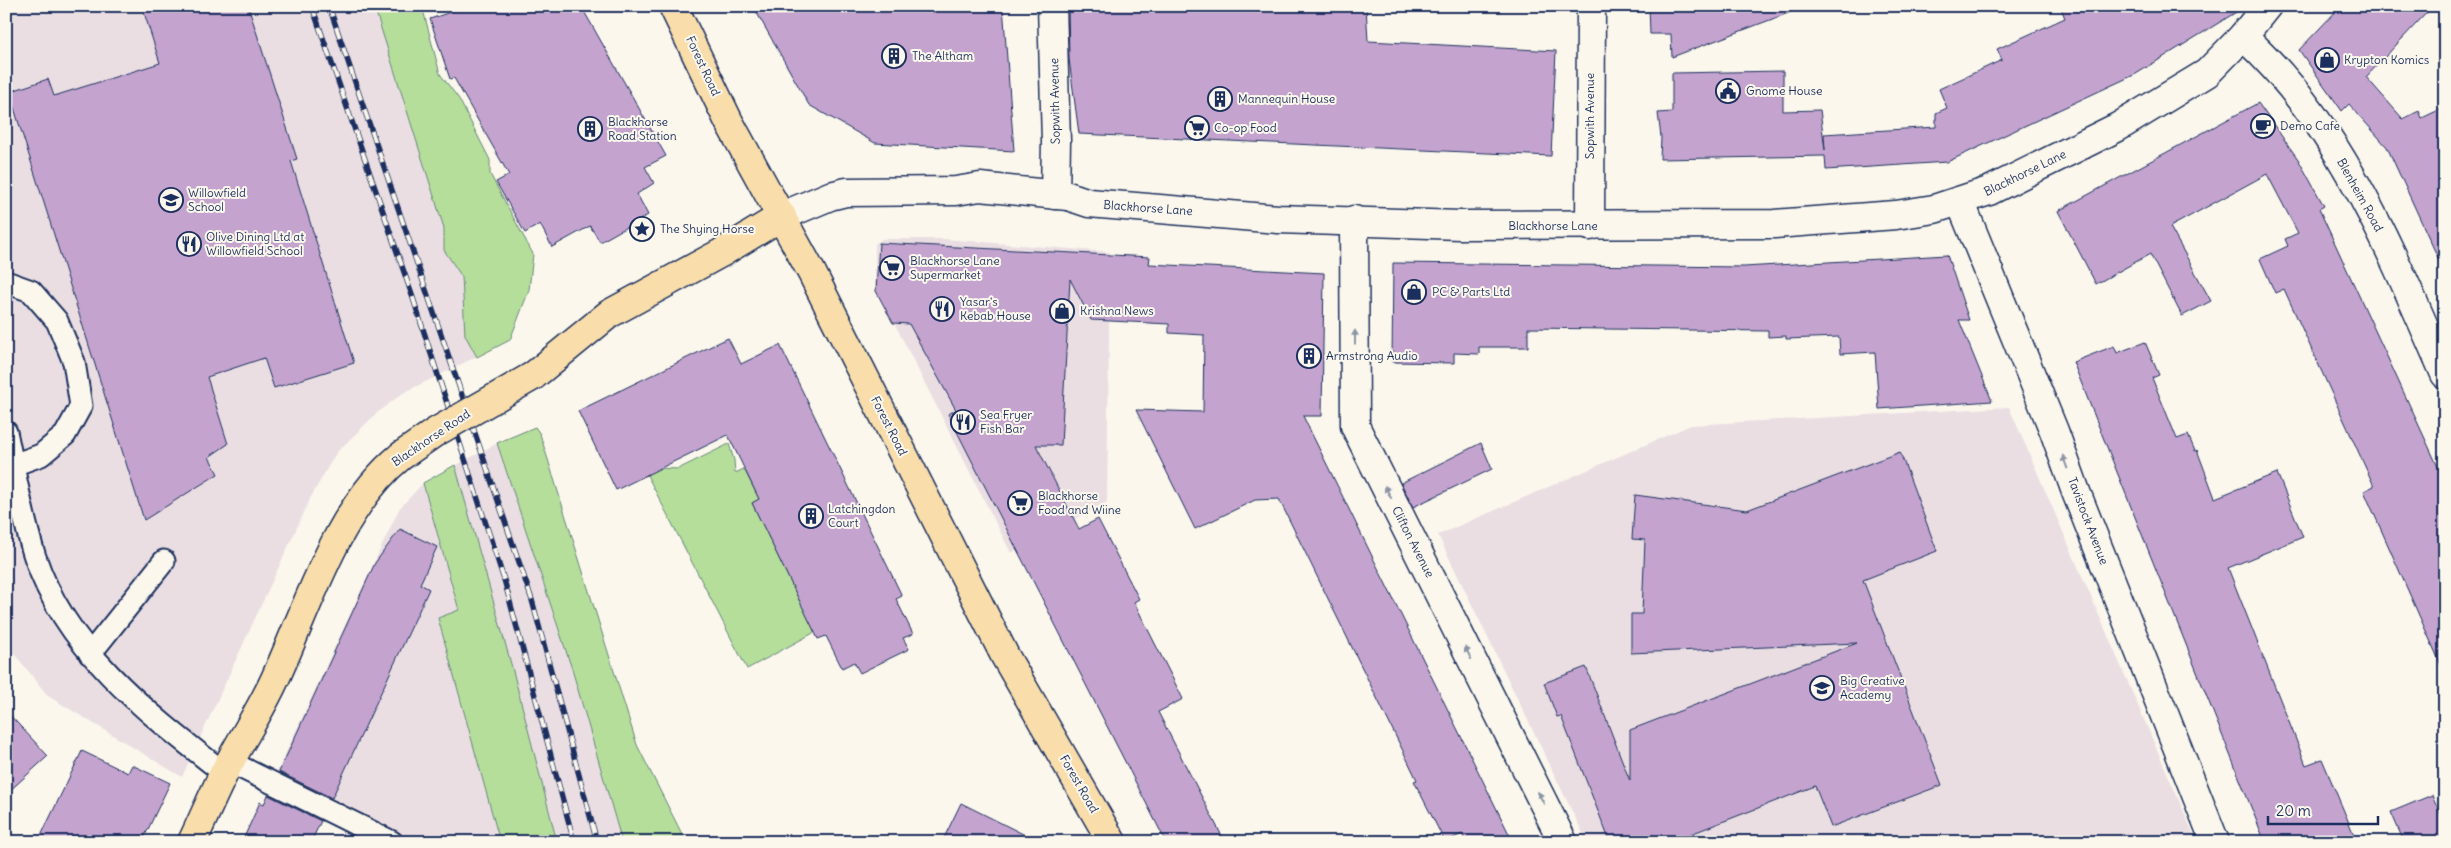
<svg xmlns="http://www.w3.org/2000/svg" width="2451" height="848" font-family="Delius,sans-serif">
<rect width="100%" height="100%" fill="#fbf7ec"/>
<filter id="ink" filterUnits="userSpaceOnUse"><feTurbulence type="fractalNoise" baseFrequency=".02" numOctaves="2"/><feDisplacementMap in="SourceGraphic" scale="10" xChannelSelector="R" yChannelSelector="G"/><feConvolveMatrix kernelMatrix="1 2 1 2 8 2 1 2 1" color-interpolation-filters="sRGB"/></filter>
<g filter="url(#ink)">
<g fill="#eadee3">
<path d="M 6,6 L 422,6 L 440,74 L 459,99 L 490,160 L 490,174 L 533,254 L 529,290 L 510,340 L 403,393 L 377,413 L 336,453 L 311,497 L 182,777 L 48,696 L 6,643 Z"/>
<path d="M 882,239 L 944,239 L 1110,252 L 1107,502 L 1011,553 L 875,285 L 875,244 Z"/>
<path d="M 2009,407 L 2197,842 L 1587,842 L 1438,535 L 1691,425 Z"/>
<path d="M 535,427 L 540,434 L 637,745 L 686,842 L 360,842 L 268,791 L 399,509 L 423,483 L 505,439 Z"/>
</g>
<g fill="#b5de9b" stroke="#68867c">
<path d="M 374,6 L 422,6 L 440,74 L 459,99 L 490,160 L 490,174 L 533,254 L 529,290 L 510,340 L 477,357 L 465,335 L 462,277 L 444,250 L 444,228 Z"/>
<path d="M 535,427 L 540,434 L 637,745 L 686,842 L 622,842 L 572,669 L 497,443 Z"/>
<path d="M 729,444 L 734,460 L 735,473 L 744,469 L 759,499 L 752,503 L 815,632 L 747,669 L 647,475 L 659,468 L 678,469 Z"/>
<path d="M 455,465 L 513,671 L 557,842 L 500,842 L 438,618 L 459,610 L 423,483 Z"/>
</g>
<g fill="#c4a4cf" stroke="#1b2f5e">
<path d="M 142,6 L 248,6 L 297,159 L 291,161 L 354,363 L 274,388 L 264,358 L 207,377 L 228,444 L 209,457 L 218,474 L 144,520 L 9,92 L 48,79 L 54,96 L 160,63 Z"/>
<path d="M 468,6 L 581,6 L 666,156 L 645,167 L 654,183 L 637,194 L 648,215 L 600,242 L 590,226 L 552,247 L 540,224 L 525,233 L 496,182 L 509,175 L 454,78 L 450,79 L 430,19 Z"/>
<path d="M 753,6 L 1003,6 L 1014,151 L 875,143 L 809,105 Z"/>
<path d="M 1068,6 L 1366,6 L 1368,41 L 1556,51 L 1551,156 L 1079,134 L 1069,59 Z"/>
<path d="M 1649,6 L 1798,6 L 1799,9 L 1672,57 L 1671,34 L 1650,34 Z"/>
<path d="M 2060,6 L 2246,6 L 2136,74 L 1947,162 L 1826,170 L 1825,156 L 1660,159 L 1661,137 L 1658,113 L 1672,112 L 1672,73 L 1783,71 L 1783,111 L 1820,110 L 1825,150 L 1824,134 L 1936,127 L 1936,113 L 1947,108 L 1939,89 L 2002,60 L 1997,49 L 2065,18 Z"/>
<path d="M 2341,6 L 2433,6 L 2366,77 L 2403,119 L 2419,111 L 2422,118 L 2445,107 L 2445,273 L 2387,147 L 2349,104 L 2342,111 L 2299,50 Z"/>
<path d="M 2258,103 L 2298,159 L 2324,206 L 2319,209 L 2445,482 L 2445,674 L 2364,491 L 2374,486 L 2284,289 L 2275,293 L 2260,259 L 2288,246 L 2285,239 L 2298,233 L 2267,174 L 2170,227 L 2211,301 L 2182,316 L 2150,254 L 2096,284 L 2058,211 Z"/>
<path d="M 879,243 L 1150,257 L 1149,264 L 1324,273 L 1322,416 L 1303,416 L 1513,842 L 1466,842 L 1462,834 L 1445,842 L 1414,781 L 1417,780 L 1404,753 L 1279,499 L 1255,500 L 1195,529 L 1136,410 L 1203,412 L 1204,335 L 1169,333 L 1169,324 L 1091,320 L 1070,279 L 1061,445 L 1036,445 L 1079,529 L 1098,519 L 1139,599 L 1134,602 L 1183,699 L 1158,712 L 1225,842 L 1166,842 L 948,414 L 956,410 L 909,324 L 893,323 L 876,291 Z"/>
<path d="M 1947,255 L 1969,320 L 1959,320 L 1992,401 L 1879,409 L 1875,352 L 1840,354 L 1839,337 L 1786,339 L 1786,336 L 1768,337 L 1768,331 L 1528,328 L 1528,347 L 1479,347 L 1479,354 L 1454,353 L 1454,363 L 1392,362 L 1393,263 L 1744,267 Z"/>
<path d="M 728,338 L 741,364 L 780,345 L 902,596 L 896,599 L 913,634 L 903,638 L 909,649 L 860,673 L 854,662 L 842,668 L 826,636 L 818,639 L 752,503 L 759,499 L 728,435 L 616,490 L 578,411 Z"/>
<path d="M 2145,342 L 2159,375 L 2152,378 L 2177,439 L 2188,435 L 2195,451 L 2197,450 L 2215,498 L 2277,473 L 2303,537 L 2228,568 L 2306,765 L 2322,759 L 2357,842 L 2265,842 L 2073,362 L 2114,346 L 2117,353 Z"/>
<path d="M 1481,443 L 1492,469 L 1413,507 L 1401,483 Z"/>
<path d="M 1900,452 L 1937,551 L 1863,580 L 1942,785 L 1831,827 L 1815,786 L 1670,842 L 1610,842 L 1561,716 L 1557,717 L 1544,683 L 1586,667 L 1630,781 L 1630,730 L 1857,643 L 1631,653 L 1631,614 L 1642,614 L 1645,540 L 1632,539 L 1635,495 L 1747,510 Z"/>
<path d="M 400,529 L 437,547 L 420,584 L 429,589 L 332,798 L 279,772 L 375,563 Z"/>
<path d="M 6,711 L 48,756 L 6,794 Z"/>
<path d="M 82,751 L 128,773 L 132,765 L 170,783 L 142,842 L 38,842 Z"/>
<path d="M 268,795 L 321,821 L 311,842 L 242,842 L 260,802 L 264,804 Z"/>
<path d="M 2432,795 L 2445,824 L 2445,842 L 2404,842 L 2391,812 Z"/>
<path d="M 961,803 L 1039,842 L 942,842 Z"/>
</g>
<g fill="none" stroke-linecap="round" stroke-linejoin="round">
<defs>
<g id="lane">
<path d="M 6,282 L 31,291 L 57,321 L 74,362 L 81,406 L 65,435 L 41,455 L 13,465"/>
<path d="M 6,432 C 15,473 22,517 35,557 C 66,651 149,714 224,773"/>
<path d="M 90,654 L 164,561"/>
<path d="M 230,762 L 392,842"/>
</g>
<g id="street">
<path d="M 1052,6 L 1056,141 L 1055,195"/>
<path d="M 2243,36 C 2342,126 2392,254 2445,374"/>
<path d="M 1960,201 L 2054,431 L 2076,492 L 2215,842"/>
<path d="M 1354,220 L 1355,426 L 1563,842"/>
<path d="M 1590,226 L 1591,6"/>
</g>
<path id="secondary" d="M 782,216 L 830,196 L 846,192 L 956,191 L 980,187 L 1068,196 L 1089,203 L 1278,219 L 1460,225 L 1774,224 L 1896,215 L 1934,209 L 1989,191 L 2118,127 L 2207,73 L 2243,36 L 2267,6"/>
<g id="primary">
<path d="M 673,6 L 729,122 L 812,273 L 1005,656 L 1112,842"/>
<path d="M 533,376 L 609,314 L 721,253 L 782,216"/>
<path d="M 192,842 C 203,819 213,795 224,773 C 240,741 260,712 275,679 C 309,605 337,508 401,456"/>
</g>
</defs>
<use href="#lane" stroke="#1b2f5e" stroke-width="25"/>
<use href="#street" stroke="#1b2f5e" stroke-width="31"/>
<use href="#secondary" stroke="#1b2f5e" stroke-width="31"/>
<use href="#primary" stroke="#1b2f5e" stroke-width="31"/>
<use href="#lane" stroke="#fbf7ec" stroke-width="21"/>
<use href="#street" stroke="#fbf7ec" stroke-width="28"/>
<use href="#secondary" stroke="#fbf7ec" stroke-width="28"/>
<use href="#primary" stroke="#f9deab" stroke-width="28"/>
<defs>
<g id="rail">
<path d="M 312,6 L 413,298 L 505,583 L 574,842"/>
<path d="M 329,6 L 532,600 L 597,842"/>
</g>
</defs>
<use href="#rail" stroke="#1b2f5e" stroke-width="5.5"/>
<use href="#rail" stroke="#fbf7ec" stroke-width="4" stroke-dasharray="11" stroke-linecap="butt"/>
<defs>
<path id="primary-bridge" d="M 401,456 L 434,433 L 533,376"/>
</defs>
<use href="#primary-bridge" stroke="#1b2f5e" stroke-width="31" stroke-linecap="butt"/>
<use href="#primary-bridge" stroke="#f9deab" stroke-width="28"/>
</g>
<defs><path id="oneway-solid" d="M-6-.8H1V-3.2L6.5 0L1 3.2V.8H-6Z" transform="scale(1.25)"/></defs>
<g fill="#8b93a5">
<use href="#oneway-solid" transform="translate(1355 337) rotate(-90)"/>
<use href="#oneway-solid" transform="translate(2065 462) rotate(-110)"/>
<use href="#oneway-solid" transform="translate(1388 492) rotate(-117)"/>
<use href="#oneway-solid" transform="translate(1468 653) rotate(-117)"/>
<use href="#oneway-solid" transform="translate(1541 798) rotate(-117)"/>
</g>
</g>
<defs>
<symbol id="building-ring" viewBox="-11 -11 22 22"><circle r="9.5" fill="#fbf7ec" stroke="#1b2f5e" stroke-width="1.5"/><path d="M-4-6H4V6H1V3H-1V6H-4ZM-2.5-4.3h1.7v1.8h-1.7ZM.8-4.3h1.7v1.8H.8ZM-2.5-1h1.7V.8h-1.7ZM.8-1h1.7V.8H.8Z" fill="#1b2f5e"/></symbol>
<symbol id="shop-ring" viewBox="-11 -11 22 22"><circle r="9.5" fill="#fbf7ec" stroke="#1b2f5e" stroke-width="1.5"/><path d="M-5-2.5h2.3a2.7 3.5 0 0 1 5.4 0H5L5.5 6h-11ZM-1.5-2.5h3a1.5 2.3 0 0 0-3 0Z" fill="#1b2f5e"/></symbol>
<symbol id="civic-ring" viewBox="-11 -11 22 22"><circle r="9.5" fill="#fbf7ec" stroke="#1b2f5e" stroke-width="1.5"/><path d="M-.6-6.5H3V-4.5H.6V-3L4-1V1h2V6H-6V1h2V-1L-.6-3ZM-1.2 2.5V6h2.4V2.5Z" fill="#1b2f5e"/></symbol>
<symbol id="cafe-ring" viewBox="-11 -11 22 22"><circle r="9.5" fill="#fbf7ec" stroke="#1b2f5e" stroke-width="1.5"/><path d="M-5.5-4.5H6V0H3Q3 3.5 0 3.5H-2.5Q-5.5 3.5-5.5 0ZM3-3.2v2h1.7v-2ZM-6 4.5H4V6H-6Z" fill="#1b2f5e"/></symbol>
<symbol id="supermarket-ring" viewBox="-11 -11 22 22"><circle r="9.5" fill="#fbf7ec" stroke="#1b2f5e" stroke-width="1.5"/><path d="M-6-5.5h2.5l.6 2H6L4.5 2H-2.5L-4.4-4H-6ZM-1.5 3.2a1.3 1.3 0 1 0 .1 0ZM3 3.2a1.3 1.3 0 1 0 .1 0Z" fill="#1b2f5e"/></symbol>
<symbol id="school-ring" viewBox="-11 -11 22 22"><circle r="9.5" fill="#fbf7ec" stroke="#1b2f5e" stroke-width="1.5"/><path d="M0-5L7-2L0 1L-7-2ZM-4 1L0 2.5L4 1V4Q0 6-4 4Z" fill="#1b2f5e"/></symbol>
<symbol id="sight-ring" viewBox="-11 -11 22 22"><circle r="9.5" fill="#fbf7ec" stroke="#1b2f5e" stroke-width="1.5"/><path d="M0-6L1.8-2.2L6-1.7L2.9 1.2L3.7 5.4L0 3.3L-3.7 5.4L-2.9 1.2L-6-1.7L-1.8-2.2Z" fill="#1b2f5e"/></symbol>
<symbol id="restaurant-ring" viewBox="-11 -11 22 22"><circle r="9.5" fill="#fbf7ec" stroke="#1b2f5e" stroke-width="1.5"/><path d="M-5-6h1v4h1v-4h1v4h1v-4h1v5L-1.5 .5V6h-2V.5L-5-1ZM5-6V6H3V1.5H1.5Q1.5-4 5-6Z" fill="#1b2f5e"/></symbol>
<symbol id="university-ring" viewBox="-11 -11 22 22"><circle r="9.5" fill="#fbf7ec" stroke="#1b2f5e" stroke-width="1.5"/><path d="M0-5L7-2L0 1L-7-2ZM-4 1L0 2.5L4 1V4Q0 6-4 4Z" fill="#1b2f5e"/></symbol>
</defs>
<g fill-rule="evenodd">
<use href="#building-ring" x="880" y="42" width="28" height="28"/>
<use href="#shop-ring" x="2313" y="46" width="28" height="28"/>
<use href="#civic-ring" x="1714" y="77" width="28" height="28"/>
<use href="#building-ring" x="1206" y="85" width="28" height="28"/>
<use href="#cafe-ring" x="2249" y="112" width="28" height="28"/>
<use href="#supermarket-ring" x="1183" y="114" width="28" height="28"/>
<use href="#building-ring" x="576" y="115" width="28" height="28"/>
<use href="#school-ring" x="157" y="186" width="28" height="28"/>
<use href="#sight-ring" x="628" y="215" width="28" height="28"/>
<use href="#restaurant-ring" x="175" y="230" width="28" height="28"/>
<use href="#supermarket-ring" x="878" y="254" width="28" height="28"/>
<use href="#shop-ring" x="1400" y="278" width="28" height="28"/>
<use href="#restaurant-ring" x="928" y="295" width="28" height="28"/>
<use href="#shop-ring" x="1048" y="297" width="28" height="28"/>
<use href="#building-ring" x="1295" y="342" width="28" height="28"/>
<use href="#restaurant-ring" x="949" y="408" width="28" height="28"/>
<use href="#supermarket-ring" x="1006" y="489" width="28" height="28"/>
<use href="#building-ring" x="797" y="502" width="28" height="28"/>
<use href="#university-ring" x="1808" y="674" width="28" height="28"/>
</g>
<g text-anchor="middle" stroke-width="4" stroke-linejoin="round" paint-order="stroke">
<g font-size="12" fill="#1b2f5e" stroke="#fbf7ec" text-anchor="start">
<text x="912" y="60">The Altham</text>
<text x="2344" y="64">Krypton Komics</text>
<text x="1746" y="95">Gnome House</text>
<text x="1238" y="103">Mannequin House</text>
<text x="608" y="126">Blackhorse<tspan x="608" dy="14">Road Station</tspan></text>
<text x="2280" y="130">Demo Cafe</text>
<text x="1214" y="132">Co-op Food</text>
<text x="188" y="197">Willowfield<tspan x="188" dy="14">School</tspan></text>
<text x="660" y="233">The Shying Horse</text>
<text x="206" y="241">Olive Dining Ltd at<tspan x="206" dy="14">Willowfield School</tspan></text>
<text x="910" y="265">Blackhorse Lane<tspan x="910" dy="14">Supermarket</tspan></text>
<text x="1432" y="296">PC &amp; Parts Ltd</text>
<text x="960" y="306">Yasar's<tspan x="960" dy="14">Kebab House</tspan></text>
<text x="1080" y="315">Krishna News</text>
<text x="1326" y="360">Armstrong Audio</text>
<text x="980" y="419">Sea Fryer<tspan x="980" dy="14">Fish Bar</tspan></text>
<text x="1038" y="500">Blackhorse<tspan x="1038" dy="14">Food and Wiine</tspan></text>
<text x="828" y="513">Latchingdon<tspan x="828" dy="14">Court</tspan></text>
<text x="1840" y="685">Big Creative<tspan x="1840" dy="14">Academy</tspan></text>
</g>
<g font-size="12" fill="#1b2f5e" stroke="#fbf7ec">
<text transform="translate(703 66) rotate(65)" y="4">Forest Road</text>
<text transform="translate(1055 101) rotate(-91)" y="4">Sopwith Avenue</text>
<text transform="translate(1590 116) rotate(-90)" y="4">Sopwith Avenue</text>
<text transform="translate(2025 173) rotate(-26)" y="4">Blackhorse Lane</text>
<text transform="translate(2360 195) rotate(61)" y="4">Blenheim Road</text>
<text transform="translate(1148 208) rotate(4)" y="4">Blackhorse Lane</text>
<text x="1553" y="230">Blackhorse Lane</text>
<text transform="translate(889 426) rotate(63)" y="4">Forest Road</text>
<text transform="translate(431 438) rotate(-34)" y="4">Blackhorse Road</text>
<text transform="translate(2088 521) rotate(69)" y="4">Tavistock Avenue</text>
<text transform="translate(1413 542) rotate(63)" y="4">Clifton Avenue</text>
<text transform="translate(1079 784) rotate(60)" y="4">Forest Road</text>
</g>
</g>
<rect width="2451" height="848" fill="none" stroke="#fbf7ec" stroke-width="25"/>
<rect x="12" y="12" width="2426" height="823" fill="none" stroke="#1b2f5e" stroke-width="2" filter="url(#ink)"/>
<path d="M2268 816v8h110v-8" fill="none" stroke="#1b2f5e" stroke-width="2.5"/>
<text x="2276" y="816" font-size="15" fill="#1b2f5e" stroke="#fbf7ec" stroke-width="4" paint-order="stroke">20 m</text>
</svg>
